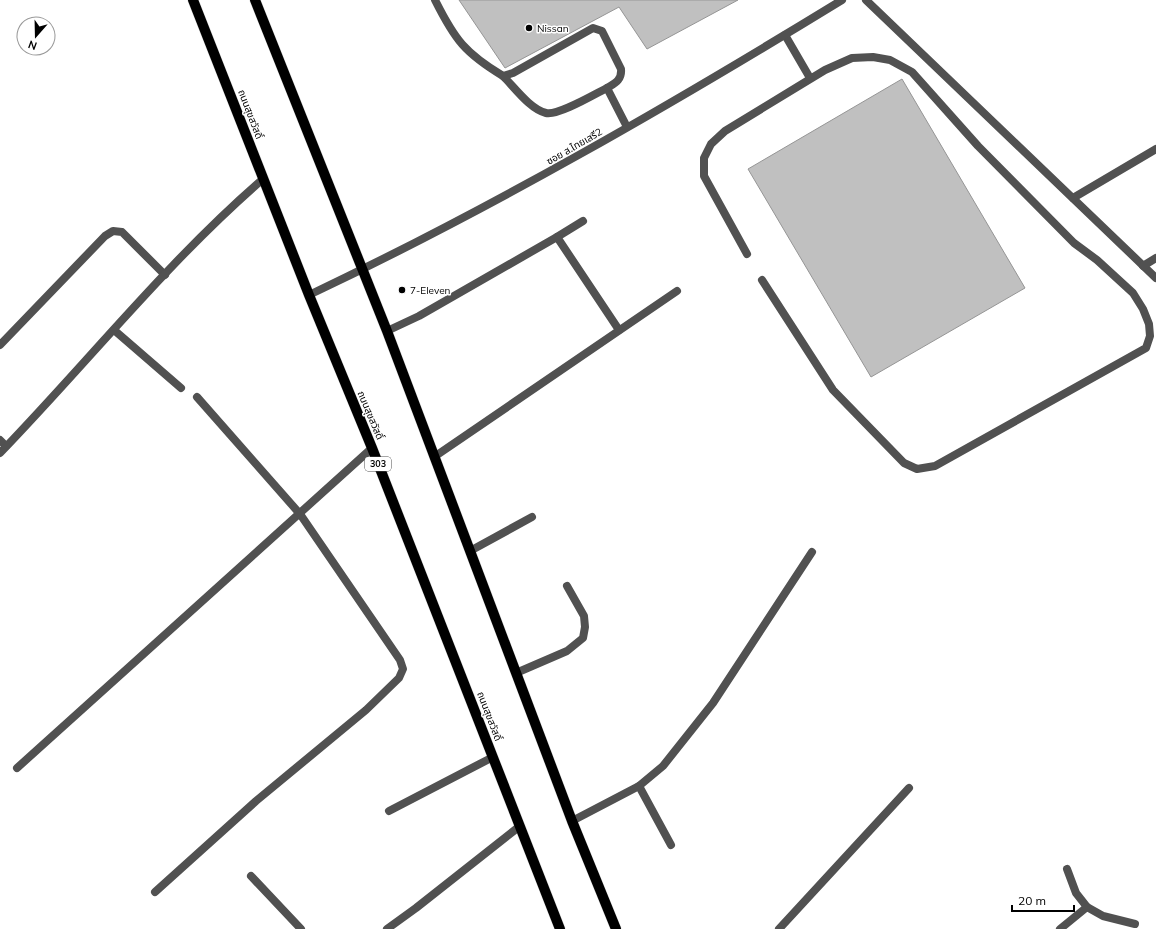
<svg xmlns="http://www.w3.org/2000/svg" width="1156" height="929" font-family="Mulish,'Noto Sans Thai',sans-serif">
<rect width="100%" height="100%" fill="#fff"/>
<g fill="#c0c0c0" stroke="#959595">
<path d="M 459,0 L 738,0 L 647,49 L 619,7 L 505,68 Z"/>
<path d="M 902,79 L 1025,288 L 871,377 L 748,169 Z"/>
</g>
<g fill="none" stroke-linecap="round" stroke-linejoin="round">
<defs>
<g id="primary">
<path d="M 193,0 L 309,295 L 372,448 L 560,929"/>
<path d="M 255,0 L 387,331 L 572,821 L 616,929"/>
</g>
</defs>
<use href="#primary" stroke="#dbdbdb" stroke-width="11"/>
<g stroke="#515151" stroke-width="8">
<path d="M 435,0 C 455,40 465,53 503,76 L 513,73 L 593,28 L 602,31 L 621,69 C 622,80 615,83 607,88 L 627,127"/>
<path d="M 866,0 L 1156,278"/>
<path d="M 785,35 L 810,78"/>
<path d="M 503,76 C 515,88 530,109 546,113 C 558,116 595,94 607,88"/>
<path d="M 1073,198 L 1156,149"/>
<path d="M 747,254 L 704,176 L 704,158 L 711,144 L 725,131 L 825,70 L 852,58 L 873,57 L 890,60 L 912,72 L 978,146 L 1074,243 L 1097,260 L 1133,293 L 1143,309 L 1149,324 L 1150,336 L 1146,348 L 935,466 L 917,469 L 904,463 L 833,390 L 762,280"/>
<path d="M 1143,266 L 1156,258"/>
<path d="M 114,330 L 181,388"/>
<path d="M 0,345 L 105,236 L 113,231 L 122,232 L 165,275"/>
<path d="M 0,440 L 6,446"/>
<path d="M 470,551 L 532,517"/>
<path d="M 516,673 L 567,651 L 583,638 L 585,627 L 584,616 L 567,586"/>
<path d="M 17,768 L 372,448"/>
<path d="M 639,786 L 671,845"/>
<path d="M 389,811 L 493,757"/>
<path d="M 572,821 L 639,786 L 663,766 L 713,703 L 812,552"/>
<path d="M 251,876 L 301,929"/>
<path d="M 155,892 L 256,801 L 366,710 L 399,678 L 403,669 L 400,660 L 300,514 L 197,397"/>
<path d="M 1087,907 L 1103,916 L 1135,924"/>
<path d="M 387,929 L 416,908 L 520,826"/>
<path d="M 779,929 L 909,788"/>
<path d="M 1060,929 L 1087,907 L 1076,893 L 1067,869"/>
</g>
<g stroke="#515151" stroke-width="8">
<path d="M 557,237 L 583,221"/>
<path d="M 309,295 C 492,208 669,106 842,0"/>
<path d="M 387,331 L 419,316 L 557,237 L 619,330"/>
<path d="M 0,453 C 88,362 167,262 263,179"/>
<path d="M 434,457 L 677,291"/>
</g>
<use href="#primary" stroke="#000" stroke-width="10"/>
</g>
<g fill="#000" stroke="#fff" stroke-width="1.5">
<circle cx="529" cy="28" r="4"/>
<circle cx="402" cy="290" r="4"/>
</g>
<g text-anchor="middle" stroke-width="3" stroke-linejoin="round" paint-order="stroke">
<rect fill="#fff" stroke="#4c4c4c" stroke-width="1" x="365" y="457" width="26" height="14" rx="3"/>
<g font-size="9" font-weight="bold" fill="#000">
<text x="378" y="467">303</text>
</g>
<g font-size="10" fill="#000" stroke="#fff" text-anchor="start">
<text x="537" y="32">Nissan</text>
<text x="410" y="294">7-Eleven</text>
</g>
<g font-size="10" fill="#000" stroke="#fff">
<text transform="translate(251 114) rotate(69)" y="4">ถนนสุขสวัสดิ์</text>
<text transform="translate(574 146) rotate(-30)" y="4">ซอย ส.ไทยเสรี2</text>
<text transform="translate(371 415) rotate(67)" y="4">ถนนสุขสวัสดิ์</text>
<text transform="translate(490 716) rotate(69)" y="4">ถนนสุขสวัสดิ์</text>
</g>
</g>
<g transform="translate(36 36) rotate(200)"><circle r="19" fill="#ffffff" stroke="#999999"/>
<path d="M0-3L7 15L0 10L-7 15Z" fill="#000000"/>
<text y="-6" font-size="11" font-weight="bold" text-anchor="middle" fill="#000000">N</text>
</g>
<path d="M1012 905v6h62v-6" fill="none" stroke="#000000" stroke-width="2"/>
<text x="1018" y="905" font-size="12" fill="#000000" stroke="#ffffff" stroke-width="3" paint-order="stroke">20 m</text>
</svg>
